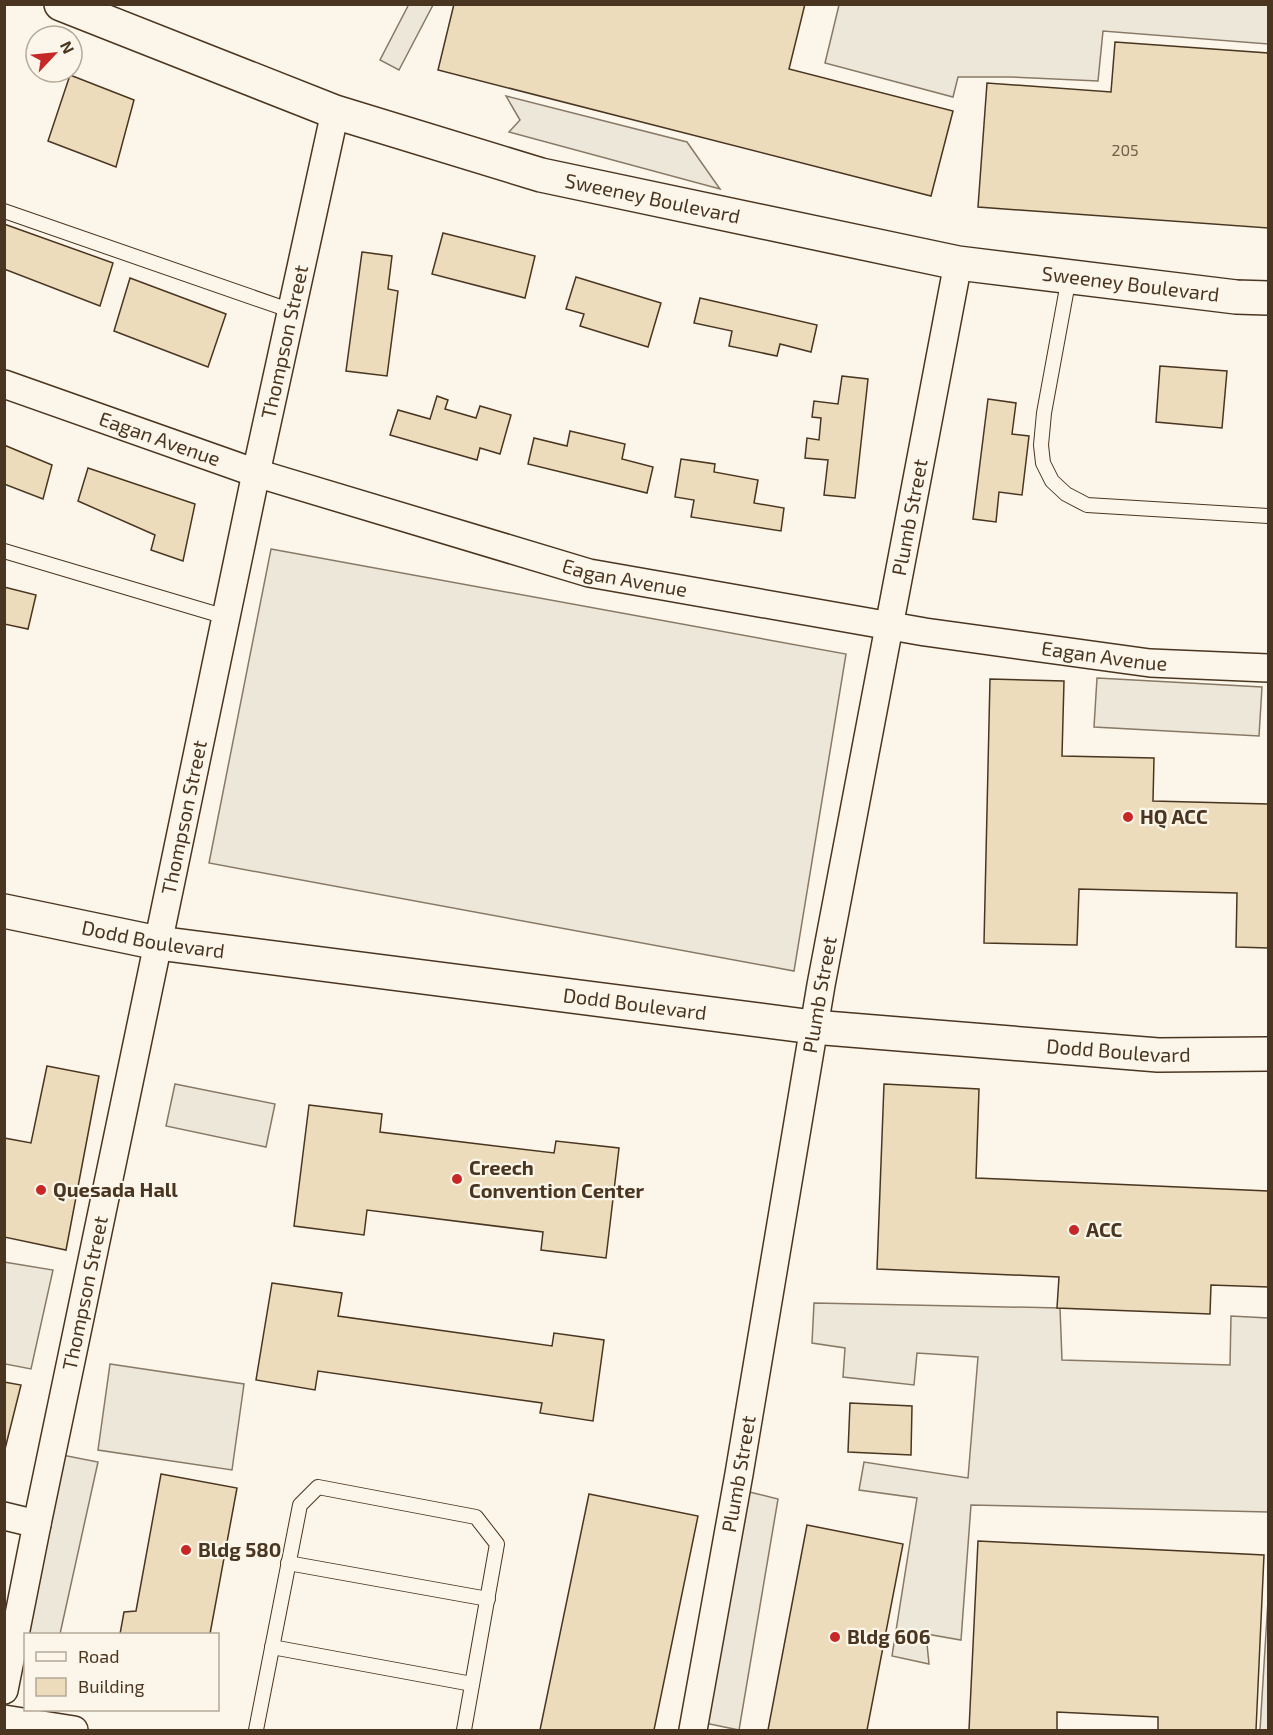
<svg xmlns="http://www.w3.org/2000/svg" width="1273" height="1735" font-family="'Exo 2',sans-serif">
<rect width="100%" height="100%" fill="#fbf6e9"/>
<g fill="#ede7d9" stroke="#887966" stroke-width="1.5">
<path d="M 409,4 L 433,5 L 399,70 L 380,60 Z"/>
<path d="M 839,5 L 1268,5 L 1268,44 L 1103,31 L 1098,81 L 1010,77 L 958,77 L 953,97 L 825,63 Z"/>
<path d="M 506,96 L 687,142 L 720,189 L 509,132 L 520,120 Z"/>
<path d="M 271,549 L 846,654 L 794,971 L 209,863 Z"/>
<path d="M 1097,678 L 1262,687 L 1259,736 L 1094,727 Z"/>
<path d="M 175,1084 L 275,1104 L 266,1147 L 166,1126 Z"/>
<path d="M 4,1262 L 53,1270 L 31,1369 L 5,1364 Z"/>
<path d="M 814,1303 L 1060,1308 L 1062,1360 L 1230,1365 L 1231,1316 L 1268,1318 L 1268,1512 L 971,1505 L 961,1640 L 926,1634 L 929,1664 L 892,1656 L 917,1498 L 859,1490 L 864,1462 L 968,1478 L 978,1357 L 917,1353 L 914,1385 L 843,1377 L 845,1348 L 812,1343 Z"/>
<path d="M 110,1364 L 244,1384 L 232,1470 L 98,1450 Z"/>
<path d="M 52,1453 L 98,1462 L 60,1634 L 26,1634 L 25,1661 L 11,1658 Z"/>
<path d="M 737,1489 L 778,1499 L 739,1730 L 695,1721 Z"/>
<path d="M 1268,1600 L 1268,1730 L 1260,1730 Z"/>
</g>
<g fill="#ecdcbc" stroke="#4a3520" stroke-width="1.5">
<path d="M 454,4 L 805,4 L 789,69 L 953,111 L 931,196 L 438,70 Z"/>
<path d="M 1115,42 L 1268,53 L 1268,228 L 978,207 L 987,83 L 1111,92 Z"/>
<path d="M 70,75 L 134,100 L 116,167 L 48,141 Z"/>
<path d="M 4,224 L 113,263 L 100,306 L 4,269 Z"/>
<path d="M 443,233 L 535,256 L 525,298 L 432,274 Z"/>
<path d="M 362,252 L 392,256 L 388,289 L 398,291 L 387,376 L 346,371 Z"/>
<path d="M 576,277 L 661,303 L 648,347 L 580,326 L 584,314 L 566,309 Z"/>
<path d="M 130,278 L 226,314 L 208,367 L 114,331 Z"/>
<path d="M 700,298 L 817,325 L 811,352 L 780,344 L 777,356 L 729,346 L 732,331 L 694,323 Z"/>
<path d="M 1160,366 L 1227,371 L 1222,428 L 1156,422 Z"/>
<path d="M 842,376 L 868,379 L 855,498 L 824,495 L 828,460 L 805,458 L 807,438 L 819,440 L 821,418 L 812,417 L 814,401 L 838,404 Z"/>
<path d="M 437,396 L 448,400 L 445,409 L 476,418 L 480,406 L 511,415 L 500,454 L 480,448 L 477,460 L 390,435 L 398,410 L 430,419 Z"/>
<path d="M 988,399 L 1016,403 L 1012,434 L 1029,436 L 1022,495 L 999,492 L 996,522 L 973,519 Z"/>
<path d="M 570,431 L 625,444 L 622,459 L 653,467 L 647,493 L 528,464 L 534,438 L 567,446 Z"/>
<path d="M 4,445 L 52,465 L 43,499 L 4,484 Z"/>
<path d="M 681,459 L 715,464 L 714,472 L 758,480 L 754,503 L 784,508 L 781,531 L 691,517 L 694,500 L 675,497 Z"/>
<path d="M 88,468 L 195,504 L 183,561 L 151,550 L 155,535 L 78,501 Z"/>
<path d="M 4,587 L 36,595 L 28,629 L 4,624 Z"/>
<path d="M 990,679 L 1064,681 L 1062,756 L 1154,758 L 1153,801 L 1268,804 L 1268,948 L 1236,947 L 1237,893 L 1079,889 L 1077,945 L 984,943 Z"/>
<path d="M 47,1066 L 99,1076 L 66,1250 L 4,1237 L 4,1138 L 31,1143 Z"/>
<path d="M 884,1084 L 979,1089 L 976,1178 L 1268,1191 L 1268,1287 L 1211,1285 L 1210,1314 L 1057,1308 L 1059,1277 L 877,1269 Z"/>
<path d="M 309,1105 L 382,1114 L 380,1132 L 554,1153 L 556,1141 L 619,1148 L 606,1258 L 541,1250 L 543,1232 L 367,1210 L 364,1235 L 294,1226 Z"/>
<path d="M 272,1283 L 342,1293 L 338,1316 L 552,1346 L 554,1333 L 604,1340 L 593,1421 L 540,1413 L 542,1403 L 318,1371 L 315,1390 L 256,1380 Z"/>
<path d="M 4,1382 L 21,1385 L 4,1453 Z"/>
<path d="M 850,1403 L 912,1406 L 911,1455 L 848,1452 Z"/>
<path d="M 161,1474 L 237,1488 L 210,1634 L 120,1634 L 124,1612 L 136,1611 Z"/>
<path d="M 589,1494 L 698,1516 L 654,1730 L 540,1730 Z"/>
<path d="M 807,1525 L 903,1544 L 867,1730 L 768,1730 Z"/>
<path d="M 978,1541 L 1264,1555 L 1256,1730 L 1158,1730 L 1158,1717 L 1057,1712 L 1057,1730 L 969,1730 Z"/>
</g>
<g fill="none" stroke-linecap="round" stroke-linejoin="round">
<defs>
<g id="lane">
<path d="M 4,211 L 292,311"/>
<path d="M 1069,277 L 1044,413 L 1041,445 L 1043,463 L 1052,481 L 1066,494 L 1087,505 L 1268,516"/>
<path d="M 4,551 L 226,617"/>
<path d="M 288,1563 L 488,1599"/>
<path d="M 272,1647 L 472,1684"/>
<path d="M 256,1730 L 300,1505 L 318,1487 L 476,1517 L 497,1544 L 464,1730"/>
</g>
<g id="street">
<path id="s1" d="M 4,384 L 256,473 L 589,573 L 925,632 L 1150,663 L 1268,668"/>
<path d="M 4,1516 L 37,1524"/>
<path id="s2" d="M 4,1690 L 37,1524 L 256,473 L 335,112"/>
<path d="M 4,1719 L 74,1730"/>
<path id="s3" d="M 693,1730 L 739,1474 L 821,985 L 958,263"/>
</g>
<g id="secondary">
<path id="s4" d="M 61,4 L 335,112 L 541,175 L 958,263 L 1236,297 L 1268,298"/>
<path id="s5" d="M 4,911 L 158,943 L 813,1027 L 1158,1055 L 1268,1054"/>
</g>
</defs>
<use href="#lane" stroke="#4a3520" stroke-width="16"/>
<use href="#street" stroke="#4a3520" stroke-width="30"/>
<use href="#secondary" stroke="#4a3520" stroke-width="36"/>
<use href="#lane" stroke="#fbf6e9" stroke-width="14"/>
<use href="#street" stroke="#fbf6e9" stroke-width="27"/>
<use href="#secondary" stroke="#fbf6e9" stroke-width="33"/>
</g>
<g fill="#c62828" stroke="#fbf6e9" stroke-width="2">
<circle cx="1128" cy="817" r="6"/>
<circle cx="457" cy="1179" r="6"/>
<circle cx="41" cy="1190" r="6"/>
<circle cx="1074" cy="1230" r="6"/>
<circle cx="186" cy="1550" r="6"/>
<circle cx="835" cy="1637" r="6"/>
</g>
<g text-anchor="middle" stroke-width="4.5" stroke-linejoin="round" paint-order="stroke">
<g font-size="16" fill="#725f47">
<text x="1125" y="156">205</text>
</g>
<g font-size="20" fill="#4a3520" stroke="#fbf6e9">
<text dy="7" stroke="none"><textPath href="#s4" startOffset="624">Sweeney Boulevard</textPath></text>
<text dy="7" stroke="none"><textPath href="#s4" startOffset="1110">Sweeney Boulevard</textPath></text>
<text dy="7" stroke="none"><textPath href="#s2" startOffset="1377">Thompson Street</textPath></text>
<text dy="7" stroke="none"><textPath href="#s1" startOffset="165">Eagan Avenue</textPath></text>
<text dy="7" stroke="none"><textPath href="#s3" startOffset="1232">Plumb Street</textPath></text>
<text dy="7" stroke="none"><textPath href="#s1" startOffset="651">Eagan Avenue</textPath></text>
<text dy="7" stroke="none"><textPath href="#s1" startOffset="1137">Eagan Avenue</textPath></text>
<text dy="7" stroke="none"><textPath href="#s2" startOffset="891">Thompson Street</textPath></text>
<text dy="7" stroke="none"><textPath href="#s5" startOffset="152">Dodd Boulevard</textPath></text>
<text dy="7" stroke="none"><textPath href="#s3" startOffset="746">Plumb Street</textPath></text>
<text dy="7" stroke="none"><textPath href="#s5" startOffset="638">Dodd Boulevard</textPath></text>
<text dy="7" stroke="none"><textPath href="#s5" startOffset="1124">Dodd Boulevard</textPath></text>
<text dy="7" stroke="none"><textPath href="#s2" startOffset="405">Thompson Street</textPath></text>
<text dy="7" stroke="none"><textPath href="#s3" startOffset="260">Plumb Street</textPath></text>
</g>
<g font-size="20" font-weight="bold" fill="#4a3520" stroke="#fbf6e9" text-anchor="start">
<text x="1140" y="824">HQ ACC</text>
<text x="469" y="1175">Creech<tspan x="469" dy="23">Convention Center</tspan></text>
<text x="53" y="1197">Quesada Hall</text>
<text x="1086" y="1237">ACC</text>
<text x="198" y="1557">Bldg 580</text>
<text x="847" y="1644">Bldg 606</text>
</g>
</g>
<rect width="1273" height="1735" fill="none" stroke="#4a3520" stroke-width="12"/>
<rect x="24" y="1633" width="195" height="78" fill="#fbf6e9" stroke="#b4a999" stroke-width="1.5"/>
<rect x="36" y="1652" width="30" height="9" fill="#fbf6e9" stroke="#b4a999" stroke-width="1.5"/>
<text x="78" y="1663" font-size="18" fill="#4a3520">Road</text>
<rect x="36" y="1678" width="30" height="18" fill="#ecdcbc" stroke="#b4a999" stroke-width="1.5"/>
<text x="78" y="1693" font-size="18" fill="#4a3520">Building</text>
<g transform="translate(54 54) rotate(64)"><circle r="28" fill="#fbf6e9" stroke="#b4a999" stroke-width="1.5"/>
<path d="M0-4.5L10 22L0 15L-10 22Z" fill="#c62828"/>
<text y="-9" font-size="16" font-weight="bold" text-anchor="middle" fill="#4a3520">N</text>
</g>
</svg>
